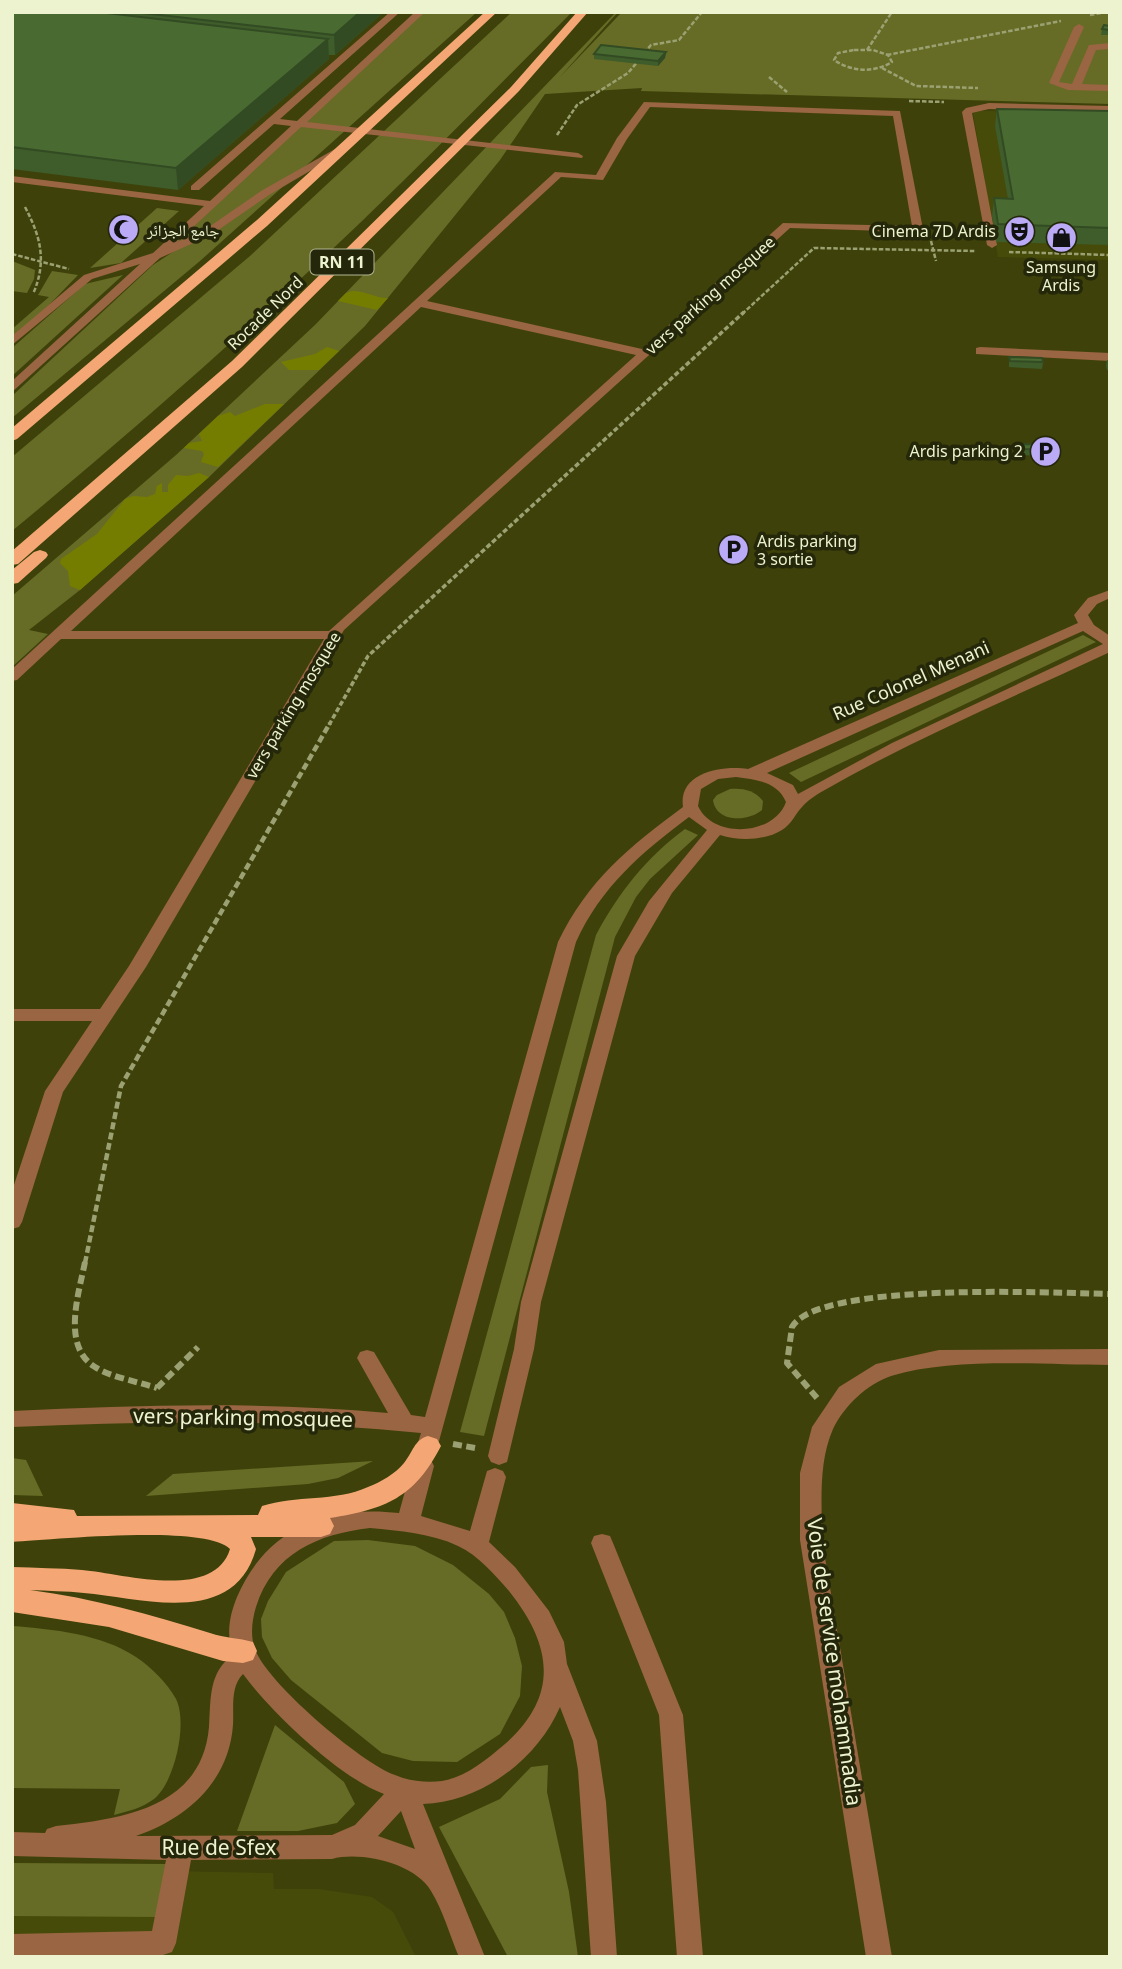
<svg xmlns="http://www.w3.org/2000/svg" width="1122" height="1969" font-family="'Noto Sans','Noto Naskh Arabic',sans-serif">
<rect width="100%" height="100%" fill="#3e420a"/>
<g fill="#464b0a">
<path d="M 980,111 L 1110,113 L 1110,260 L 998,257 L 973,113 Z"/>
<path d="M 166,1871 L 273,1873 L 274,1889 L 319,1889 L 372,1897 L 393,1912 L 416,1957 L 12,1957 L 12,1874 Z"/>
</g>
<g fill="#666c25">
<path d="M 421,12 L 477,12 L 200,261 L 12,418 L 12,396 L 153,265 L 185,244 L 157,255 Z"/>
<path d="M 512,12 L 572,12 C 502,82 433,153 361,222 C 249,329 132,432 12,531 L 12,457 L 250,256 Z"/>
<path d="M 616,12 L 618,12 L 559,78 L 622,12 L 1110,12 L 1110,104 L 641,91 L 642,88 L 545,94 L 500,160 L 365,326 L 209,477 L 80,590 L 29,630 L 48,634 L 12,667 L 12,596 L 176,455 L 316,324 Z"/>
<path d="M 157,208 L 179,211 L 121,263 L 90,268 Z"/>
<path d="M 12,261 L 35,270 L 34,279 L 27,293 L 12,291 Z"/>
<path d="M 52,271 L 78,275 L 49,305 L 12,338 L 12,329 L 49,297 L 38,295 Z"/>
<path d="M 123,275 L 12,376 L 12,348 L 85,284 Z"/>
<path d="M 1083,635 L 1096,642 L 801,782 L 789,773 Z"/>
<path d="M 730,789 C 743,788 754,790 763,801 L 762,810 C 748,822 716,823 713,800 L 717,795 Z"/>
<path d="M 685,829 L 698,835 L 650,879 L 636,897 L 615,937 L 484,1436 L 460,1432 L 596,935 C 619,892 646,858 685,829 Z"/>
<path d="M 12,1458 L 26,1460 L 43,1496 L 12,1495 Z"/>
<path d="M 373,1461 L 338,1478 L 308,1484 L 146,1496 L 173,1474 Z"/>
<path d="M 368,1540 L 415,1546 L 453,1565 L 489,1594 L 504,1612 L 515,1638 L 522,1666 L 520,1696 L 500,1734 L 457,1762 L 413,1761 L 382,1753 L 291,1680 L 272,1658 L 262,1637 L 261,1619 L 268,1601 L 286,1572 L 334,1541 Z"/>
<path d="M 12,1626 C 52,1629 102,1634 136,1657 C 151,1667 167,1683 176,1699 C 188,1723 175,1782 154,1799 C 142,1808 129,1811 114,1815 L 120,1789 L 12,1788 Z"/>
<path d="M 275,1725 L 344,1782 L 355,1804 L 337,1823 L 298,1831 L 237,1831 Z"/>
<path d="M 548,1765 L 547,1792 L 569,1892 L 578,1957 L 508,1957 L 439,1827 L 500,1799 L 531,1767 Z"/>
<path d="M 12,1863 L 167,1864 L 159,1917 L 12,1916 Z"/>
</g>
<g fill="#757d00">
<path d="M 352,291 C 366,291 378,299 388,298 L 377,310 L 338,301 L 346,293 Z"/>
<path d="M 327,347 L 339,351 L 319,370 L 289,370 L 281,362 L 315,354 Z"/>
<path d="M 265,404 L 284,404 L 218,467 L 201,462 L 204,454 L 202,451 L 184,448 L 189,443 L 202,441 L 199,434 L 218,416 L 230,412 L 235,416 Z"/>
<path d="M 199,473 L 209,477 L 80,590 L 70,586 L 68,571 L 60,563 L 61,559 L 97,534 L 125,499 L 133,496 L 147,497 L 155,494 L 157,486 L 162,483 L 162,492 L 168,492 L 168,485 L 176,475 L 188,476 Z"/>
</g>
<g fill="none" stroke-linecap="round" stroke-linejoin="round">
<g stroke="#9ca173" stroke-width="2.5" stroke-dasharray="4.5 2" stroke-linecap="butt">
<path d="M 1090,15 L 1106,12"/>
<path d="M 854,50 L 873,50 L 888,55 L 892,62 C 874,73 852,72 834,60 L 838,53 Z"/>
<path d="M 867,50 L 892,12"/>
<path d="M 644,53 L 651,45 L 679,40 L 702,12"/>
<path d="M 887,55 L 1061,21"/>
<path d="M 882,68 L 916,86 L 978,88"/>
<path d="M 769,77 L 787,92"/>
<path d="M 909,101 L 944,102"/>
<path d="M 557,135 L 577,105 L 628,73 L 639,60"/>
<path d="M 25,207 C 41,237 47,262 33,294"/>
<path d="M 931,241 L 936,261"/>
<path d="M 1009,252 L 1110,255"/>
<path d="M 12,254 L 69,269"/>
<path d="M 742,314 L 814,248 L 976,251"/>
</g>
<path stroke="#9ca173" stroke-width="3.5" stroke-dasharray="5 2.5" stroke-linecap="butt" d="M 329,725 L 368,656 L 744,312"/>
<path stroke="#9ca173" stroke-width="4.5" stroke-dasharray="7 3.5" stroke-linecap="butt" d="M 85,1263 L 121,1086 L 330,723"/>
<g stroke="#9ca173" stroke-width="6" stroke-dasharray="9 4.5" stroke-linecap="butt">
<path d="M 85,1262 C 79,1293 61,1346 95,1367 C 110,1377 139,1382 157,1388"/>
<path d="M 157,1388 L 198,1347"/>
<path d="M 817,1398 L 787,1363 L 792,1327 C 818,1281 1056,1293 1110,1294"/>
<path d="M 453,1444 L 475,1448"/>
</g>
<g fill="#9a6542" fill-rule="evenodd">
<path d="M 390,12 L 400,12 L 280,119 L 297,121 L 415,12 L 425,12 L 307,122 L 578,153 L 583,156 L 582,158 L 301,127 L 177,242 L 203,231 L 261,191 L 335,149 L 344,151 L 269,195 L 211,235 L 160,258 L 12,392 L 12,381 L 140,264 L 92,279 L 12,345 L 12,336 L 84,275 L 153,253 L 204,206 L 12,182 L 12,176 L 210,201 L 291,126 L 274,124 L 199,190 L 191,190 L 191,186 Z"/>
<path d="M 1079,24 L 1084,27 L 1059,82 L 1072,84 L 1089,45 L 1110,43 L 1110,49 L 1096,50 L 1082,84 L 1110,85 L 1110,91 L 1068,90 L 1049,83 L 1074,27 Z"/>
<path d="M 644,102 L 900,111 L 923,229 L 918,232 L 790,228 L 344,630 L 146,967 L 63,1092 L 22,1222 L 19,1227 L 12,1229 L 12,1191 L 45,1091 L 92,1021 L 12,1021 L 12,1009 L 100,1009 L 129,966 L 324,639 L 61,639 L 17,680 L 12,681 L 12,669 L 555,172 L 596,175 L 617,138 ZM 650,107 L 893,116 L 912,226 L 783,223 L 642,349 L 427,301 L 561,177 L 603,180 L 627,139 ZM 421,307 L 636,355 L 329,631 L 71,631 Z"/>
<path d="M 989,103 L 1110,106 L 1110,112 L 989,109 L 972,113 L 997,245 L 992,248 L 987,245 L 962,112 L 966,108 Z"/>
<path d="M 980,347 L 1110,353 L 1110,361 L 976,354 L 976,348 Z"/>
<path d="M 1110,590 L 1110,598 L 1097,604 L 1088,615 L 1094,625 L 1110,636 L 1110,652 C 1014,697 915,738 823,791 C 816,795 807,801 802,807 C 795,814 792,824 782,830 C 764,841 739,841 720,835 L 672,893 L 635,956 L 541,1302 L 534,1349 L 507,1462 L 499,1465 L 491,1462 L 488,1456 L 514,1349 L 521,1302 L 617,956 L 649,901 L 707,830 L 689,817 C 641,853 601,887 576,942 L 436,1452 L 428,1455 L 420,1452 L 417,1446 L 421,1433 C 285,1419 149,1421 12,1427 L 12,1411 C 137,1405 263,1401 388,1413 L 357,1358 L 360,1352 L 367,1350 L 374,1352 L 411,1415 L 425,1417 L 558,942 C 588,880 629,847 683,807 C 678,772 723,765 748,769 L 1078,623 L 1074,615 L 1088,598 ZM 1083,631 L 1103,644 L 892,743 L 798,794 L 793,785 L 767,773 ZM 736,777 C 756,780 777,781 786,802 C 774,836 713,839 698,806 L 701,789 L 718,779 Z"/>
<path d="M 1110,1349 L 1110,1365 C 1044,1365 953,1357 891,1376 C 867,1384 844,1406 833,1429 C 818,1463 822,1504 822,1540 L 892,1957 L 866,1957 L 800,1540 L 800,1473 L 812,1427 L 839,1387 L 876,1364 L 939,1350 Z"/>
<path d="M 423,1457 L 431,1460 L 434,1466 L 421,1516 L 470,1531 L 487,1471 L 495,1468 L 503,1471 L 506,1477 L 489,1542 L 515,1567 L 549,1611 L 564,1642 L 567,1664 L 597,1741 L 606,1802 L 617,1957 L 591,1957 L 578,1770 L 573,1741 L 560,1707 C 537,1760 481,1802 423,1804 L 485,1957 L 459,1957 C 450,1936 443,1910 431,1891 C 415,1863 360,1851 332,1859 L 191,1860 L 176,1943 L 172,1952 L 163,1955 L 12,1957 L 12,1934 L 152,1931 L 166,1860 L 12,1856 L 12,1832 L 45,1833 L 47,1829 L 56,1826 C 120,1819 202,1809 209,1727 C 211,1699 208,1672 234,1654 C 225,1636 230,1614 237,1597 C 267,1527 328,1505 399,1513 L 412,1466 L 415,1460 ZM 370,1528 C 399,1531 431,1533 458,1546 C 479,1556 494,1574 509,1591 C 552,1645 560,1695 505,1744 C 486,1760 466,1777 442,1781 C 426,1783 409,1781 395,1775 C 361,1763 266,1682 255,1649 C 250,1636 252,1620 256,1607 C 273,1553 318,1534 370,1528 ZM 243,1674 C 271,1712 340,1778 384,1794 L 355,1825 L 332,1835 L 136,1836 C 186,1819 229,1782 233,1725 C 234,1708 230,1687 243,1674 ZM 401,1811 L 415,1849 L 378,1836 Z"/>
<path d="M 602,1534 L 610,1536 L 613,1543 L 683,1715 L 703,1957 L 677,1957 L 659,1715 L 591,1543 L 594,1536 Z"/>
</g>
<g fill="#f4a774" fill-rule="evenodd">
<path d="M 485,12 L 497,12 L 267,226 L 17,439 L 12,441 L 12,428 L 257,220 Z"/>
<path d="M 577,12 L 588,12 L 519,91 L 242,367 L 18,564 L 12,565 L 12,551 L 232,361 L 511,87 Z"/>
<path d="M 40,550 L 46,552 L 48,555 L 46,558 L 18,583 L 12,584 L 12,570 L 34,552 Z"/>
<path d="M 428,1436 L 437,1439 L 441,1446 C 414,1498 386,1509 330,1518 L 334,1526 L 330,1534 L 321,1537 L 251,1537 L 256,1549 C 234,1628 142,1598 84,1593 C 66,1591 48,1591 30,1590 C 93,1598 151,1615 210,1633 C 225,1638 239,1638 253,1642 L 257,1651 L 253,1660 L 243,1663 L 223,1661 L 109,1627 L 12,1612 L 12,1567 C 36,1568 59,1568 82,1570 C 121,1573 214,1602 230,1549 C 205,1524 52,1540 12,1542 L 12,1503 L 74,1510 L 77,1516 L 258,1515 L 262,1506 C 296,1495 335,1502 368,1487 C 381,1482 395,1474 404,1463 C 413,1452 414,1440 428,1436 Z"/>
</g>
</g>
<g fill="#3f5c2b">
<path d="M 12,12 L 384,12 L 335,55 L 329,55 L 329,59 L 178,190 L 12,169 Z"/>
<path d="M 1110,26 L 1110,35 L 1101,35 L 1102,29 Z"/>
<path d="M 666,52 L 665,58 L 658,66 L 594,59 L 594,54 Z"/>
<path d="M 997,109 L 1110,111 L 1110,245 L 996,242 L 992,216 L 994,198 L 1008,199 L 995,126 Z"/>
<path d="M 1009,357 L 1043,362 L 1042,369 L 1009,367 Z"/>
<path d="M 1107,360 L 1110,360 L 1110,370 L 1107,370 L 1106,366 Z"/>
<path d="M 1022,444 L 1059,450 L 1058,457 L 1022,455 Z"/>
</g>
<g fill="#334b23">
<path d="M 360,12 L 384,12 L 335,55 L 334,35 Z"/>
<path d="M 328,39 L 329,59 L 178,190 L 176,168 Z"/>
<path d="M 666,52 L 665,58 L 658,66 L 658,61 Z"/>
</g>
<g fill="#496b32" stroke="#334b23" stroke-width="2">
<path d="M 12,12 L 98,12 L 328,39 L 176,168 L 12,147 Z"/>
<path d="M 134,12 L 360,12 L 334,35 Z"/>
<path d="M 1104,25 L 1110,26 L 1110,30 L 1102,29 Z"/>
<path d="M 601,45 L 666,52 L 658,61 L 594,54 Z"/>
<path d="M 997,109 L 1110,111 L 1110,228 L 998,224 L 994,198 L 1013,199 Z"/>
<path d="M 1009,357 L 1042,358 L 1043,362 L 1010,361 Z"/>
<path d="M 1022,444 L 1058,445 L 1059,450 L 1023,449 Z"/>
</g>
<defs>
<symbol id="mosque-disc" viewBox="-11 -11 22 22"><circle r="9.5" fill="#bbaaf6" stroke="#24270a"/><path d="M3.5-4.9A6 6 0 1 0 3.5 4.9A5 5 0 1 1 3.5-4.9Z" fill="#111"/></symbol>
<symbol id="theatre-disc" viewBox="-11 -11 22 22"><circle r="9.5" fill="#bbaaf6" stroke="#24270a"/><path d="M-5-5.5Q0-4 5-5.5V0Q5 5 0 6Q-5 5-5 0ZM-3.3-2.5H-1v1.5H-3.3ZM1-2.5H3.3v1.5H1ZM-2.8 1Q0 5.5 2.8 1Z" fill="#111"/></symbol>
<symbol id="shop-disc" viewBox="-11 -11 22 22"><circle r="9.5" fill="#bbaaf6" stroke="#24270a"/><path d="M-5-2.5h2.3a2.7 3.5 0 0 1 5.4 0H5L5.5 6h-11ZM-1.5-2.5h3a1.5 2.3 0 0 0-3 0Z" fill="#111"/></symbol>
<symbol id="parking-disc" viewBox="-11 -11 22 22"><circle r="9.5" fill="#bbaaf6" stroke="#24270a"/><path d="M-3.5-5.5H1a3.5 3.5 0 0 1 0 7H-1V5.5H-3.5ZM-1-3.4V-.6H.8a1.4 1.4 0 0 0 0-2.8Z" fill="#111"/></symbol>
</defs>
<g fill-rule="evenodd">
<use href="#mosque-disc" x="106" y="212" width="35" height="35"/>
<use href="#theatre-disc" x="1002" y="214" width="35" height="35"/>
<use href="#shop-disc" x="1044" y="220" width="35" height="35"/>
<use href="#parking-disc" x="1028" y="434" width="35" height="35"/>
<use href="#parking-disc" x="716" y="532" width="35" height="35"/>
</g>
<g text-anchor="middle" stroke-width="7" stroke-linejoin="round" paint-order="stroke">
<g font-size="16" fill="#eef3cf" stroke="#24270a" text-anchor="start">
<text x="147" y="236">جامع الجزائر</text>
<text x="996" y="237" text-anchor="end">Cinema 7D Ardis</text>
<text x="1061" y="273" text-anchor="middle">Samsung<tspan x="1061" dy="18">Ardis</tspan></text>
<text x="1023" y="457" text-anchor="end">Ardis parking 2</text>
<text x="757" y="547">Ardis parking<tspan x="757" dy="18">3 sortie</tspan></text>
</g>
<rect fill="#24270a" stroke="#b1b694" stroke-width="2" x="310.5" y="249.5" width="63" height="25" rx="5"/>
<g font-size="16" font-weight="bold" fill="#eef3cf">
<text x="342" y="268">RN 11</text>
</g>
<g font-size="16" fill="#eef3cf" stroke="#24270a">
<text transform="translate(710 295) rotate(-42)" y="6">vers parking mosquee</text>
<text transform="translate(265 313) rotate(-44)" y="6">Rocade Nord</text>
<text transform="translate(293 705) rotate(-59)" y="6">vers parking mosquee</text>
</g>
<g font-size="18" fill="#eef3cf" stroke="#24270a">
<text transform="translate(911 681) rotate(-24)" y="6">Rue Colonel Menani</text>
</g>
<g font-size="21" fill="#eef3cf" stroke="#24270a">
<text transform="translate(243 1418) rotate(1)" y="7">vers parking mosquee</text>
<text transform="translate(834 1662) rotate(82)" y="7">Voie de service mohammadia</text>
<text x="219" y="1855">Rue de Sfex</text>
</g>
</g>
<rect width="1122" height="1969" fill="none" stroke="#eef3cf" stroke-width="28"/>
</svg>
